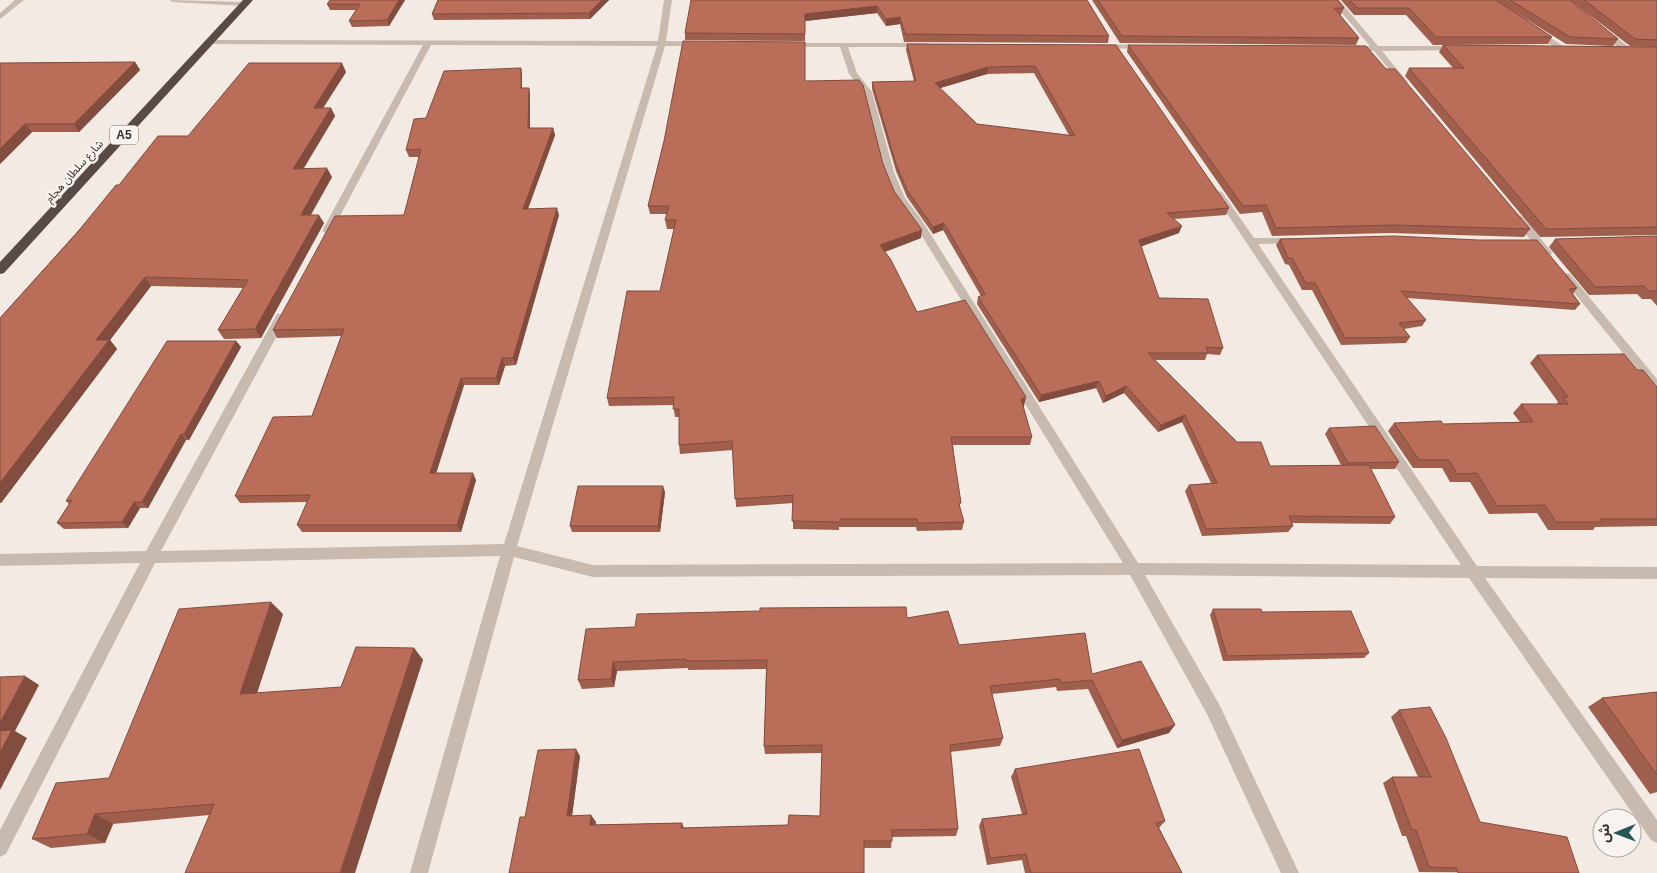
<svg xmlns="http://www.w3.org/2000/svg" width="1657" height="873" font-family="Arial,'Noto Sans Arabic',sans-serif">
<rect width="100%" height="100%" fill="#f2eae3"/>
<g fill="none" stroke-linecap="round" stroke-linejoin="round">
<g fill="#c9baaf" fill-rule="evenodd">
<path d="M 15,0 L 24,0 L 0,19 L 0,13 Z"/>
<path d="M 169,0 L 244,2 L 248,4 L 244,6 L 173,2 Z"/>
<path d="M 664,0 L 672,0 L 666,41 L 699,42 L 703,44 L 699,46 L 665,46 L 517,546 L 593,565 L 1123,563 L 912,220 L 895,198 L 884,172 L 864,92 L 849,74 L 840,47 L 789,47 L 785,45 L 789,43 L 927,43 L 927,47 L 848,47 L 857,73 L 872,92 L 894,172 L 905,198 L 921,219 L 1138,563 L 1461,565 L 1214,194 L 1219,191 L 1222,192 L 1254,238 L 1300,238 L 1301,240 L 1300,242 L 1296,243 L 1258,244 L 1477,566 L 1657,567 L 1657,579 L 1485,578 L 1657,820 L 1657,843 L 1651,840 L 1469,578 L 1145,575 L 1219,704 L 1299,873 L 1281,873 L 1207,714 L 1130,575 L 593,577 L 514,557 L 428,873 L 410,873 L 500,556 L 155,563 L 6,854 L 0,857 L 0,830 L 140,563 L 0,566 L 0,554 L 146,551 L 277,314 L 285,314 L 287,317 L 161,551 L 504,544 L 657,46 L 431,45 L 332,231 L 327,234 L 322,231 L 423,45 L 209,44 L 206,44 L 206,40 L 658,41 Z"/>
<path d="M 1331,0 L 1339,0 L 1378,46 L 1459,46 L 1463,48 L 1459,50 L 1382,51 L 1408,82 L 1401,84 L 1374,51 L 1348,51 L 1348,47 L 1351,47 L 1370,46 Z"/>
<path d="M 1532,29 L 1538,29 L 1566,48 L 1559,50 L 1532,33 Z"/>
<path d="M 1601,30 L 1607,30 L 1630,48 L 1630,52 L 1624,52 L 1601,34 Z"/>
<path d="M 1098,44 L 1144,45 L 1148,47 L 1144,49 L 1101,48 L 1097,46 Z"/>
<path d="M 1518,215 L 1522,216 L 1551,251 L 1552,253 L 1551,255 L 1543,255 L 1514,220 L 1514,216 Z"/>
<path d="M 1566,273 L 1570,274 L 1657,379 L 1657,391 L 1653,390 L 1562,278 L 1561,276 L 1562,274 Z"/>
</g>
<path fill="#594a45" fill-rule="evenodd" d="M 243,0 L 253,0 L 4,273 L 0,274 L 0,262 Z"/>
</g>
<g fill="#a05e4d" fill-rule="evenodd">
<path d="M 405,0 L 389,26 L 352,27 L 349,21 L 356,10 L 330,10 L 327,4 Z"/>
<path d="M 438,0 L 609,0 L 590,19 L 434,20 L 432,14 Z"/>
<path d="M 691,0 L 1087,0 L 1109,36 L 1108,43 L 904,42 L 900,24 L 886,26 L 877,13 L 805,21 L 805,41 L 685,40 L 685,33 Z"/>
<path d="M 1092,0 L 1338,0 L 1344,8 L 1341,15 L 1340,15 L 1359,38 L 1356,45 L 1120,43 Z"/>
<path d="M 1341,0 L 1570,0 L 1618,39 L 1613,46 L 1566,44 L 1510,9 L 1552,37 L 1548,44 L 1433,45 L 1406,15 L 1354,15 Z"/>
<path d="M 1570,0 L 1657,0 L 1657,235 L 1540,237 L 1405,76 L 1409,68 L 1453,68 L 1439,52 L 1443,45 L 1649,47 L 1630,46 Z"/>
<path d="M 907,44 L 1116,45 L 1229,208 L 1226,215 L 1174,219 L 1179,233 L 1141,246 L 1159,298 L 1223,348 L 1220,355 L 1207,354 L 1205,360 L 1155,360 L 1237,442 L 1270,466 L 1341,465 L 1325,434 L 1329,428 L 1399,462 L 1395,469 L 1371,469 L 1395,517 L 1390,524 L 1291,523 L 1293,526 L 1288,532 L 1202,536 L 1185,491 L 1189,485 L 1211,483 L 1182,422 L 1158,432 L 1124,393 L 1103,403 L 1096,388 L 1039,402 L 977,304 L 978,297 L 981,296 L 943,230 L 933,234 L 907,197 L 896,171 L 872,89 L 872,82 L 914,81 L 906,50 ZM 1034,73 L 1069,135 L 977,124 L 940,88 L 987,74 Z"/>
<path d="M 1128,45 L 1386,69 L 1530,229 L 1524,237 L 1390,233 L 1272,236 L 1262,212 L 1240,214 L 1127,52 Z"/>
<path d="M 135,62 L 140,70 L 79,132 L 32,132 L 0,164 L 0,63 Z"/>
<path d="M 346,72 L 323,108 L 331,108 L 335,116 L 303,169 L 332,177 L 311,215 L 324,223 L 261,338 L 224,339 L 218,330 L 243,288 L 151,286 L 110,340 L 117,349 L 1,503 L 0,503 L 0,318 L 119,185 L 188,136 Z"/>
<path d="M 522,75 L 522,88 L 529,88 L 530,95 L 530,128 L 553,128 L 555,135 L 528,209 L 559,215 L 516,365 L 505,366 L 499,385 L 464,385 L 436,473 L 476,480 L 461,532 L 302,532 L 297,525 L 307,502 L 240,503 L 235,496 L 312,416 L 341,336 L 277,338 L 273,330 L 404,215 L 419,157 L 409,157 L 406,150 L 426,118 Z"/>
<path d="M 805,81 L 883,164 L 894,191 L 921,238 L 885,252 L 917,312 L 1024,406 L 1023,406 L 1032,437 L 1030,445 L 953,445 L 960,508 L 964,522 L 962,530 L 917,531 L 916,527 L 839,527 L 839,530 L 793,529 L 793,503 L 736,507 L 733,450 L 680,454 L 679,445 L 679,417 L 675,417 L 673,405 L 609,406 L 607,398 L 660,291 L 674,229 L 667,229 L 665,220 L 667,214 L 650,214 L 648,206 L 664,141 Z"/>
<path d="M 1657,236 L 1657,306 L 1651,299 L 1642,299 L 1637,294 L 1589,295 L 1549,247 L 1555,239 Z"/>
<path d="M 1280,239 L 1577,288 L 1573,294 L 1580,304 L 1575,310 L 1407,298 L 1426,320 L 1422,326 L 1404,329 L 1410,337 L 1406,343 L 1341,345 L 1312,290 L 1302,290 L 1289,265 L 1285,264 L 1276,245 Z"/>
<path d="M 236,341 L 241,347 L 189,440 L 186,440 L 148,508 L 140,508 L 128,528 L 64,529 L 57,523 L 69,504 L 66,501 Z"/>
<path d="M 1537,355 L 1637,370 L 1657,387 L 1657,526 L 1595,527 L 1593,530 L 1548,530 L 1537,513 L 1489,514 L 1470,482 L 1450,482 L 1442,468 L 1413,468 L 1388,431 L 1394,423 L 1443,424 L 1520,422 L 1513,413 L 1521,404 L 1557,404 L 1558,402 L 1530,363 Z"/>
<path d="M 665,492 L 660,532 L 572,532 L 570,526 Z"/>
<path d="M 1213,609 L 1262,612 L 1369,653 L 1364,658 L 1223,661 L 1210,615 Z"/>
<path d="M 283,614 L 257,693 L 341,687 L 414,648 L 423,660 L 209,815 L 113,824 L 105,843 L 51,848 L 32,839 L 109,778 Z"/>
<path d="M 907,618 L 959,645 L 1092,674 L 1169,733 L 1117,748 L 1088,689 L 1057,691 L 1056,687 L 992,694 L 1003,738 L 1000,746 L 950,752 L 958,829 L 956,836 L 892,837 L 891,848 L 864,848 L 864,873 L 525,817 L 580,756 L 572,816 L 596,822 L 595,825 L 682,823 L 684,828 L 788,825 L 820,816 L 822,753 L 765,754 L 764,746 L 766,669 L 688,670 L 688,668 L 617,671 L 614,687 L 582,689 L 578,680 L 586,629 Z"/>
<path d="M 1657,692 L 1657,792 L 1650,794 L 1588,707 L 1602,698 Z"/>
<path d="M 1399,710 L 1480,822 L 1579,873 L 1419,872 L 1406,836 L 1402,836 L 1383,783 L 1392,777 L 1418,777 L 1391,717 Z"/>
<path d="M 1015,769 L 1165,821 L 1159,828 L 1182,873 L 1025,873 L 1022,860 L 987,865 L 979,826 L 982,819 L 1022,814 L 1011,777 Z"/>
</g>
<g fill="#824c3e">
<path d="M 399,0 L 405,0 L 389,26 L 387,20 Z"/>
<path d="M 602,0 L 609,0 L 590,19 L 589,13 Z"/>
<path d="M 877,6 L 877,13 L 805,21 L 805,41 L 805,14 Z"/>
<path d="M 900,17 L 900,24 L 886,26 L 886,19 Z"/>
<path d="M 135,62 L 140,70 L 79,132 L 74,124 Z"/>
<path d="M 342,63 L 346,72 L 318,116 L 314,108 Z"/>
<path d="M 988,67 L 987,74 L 934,90 L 935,83 Z"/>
<path d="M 521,68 L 522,75 L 522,95 L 521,88 Z"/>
<path d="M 529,88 L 530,95 L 530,136 L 528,128 Z"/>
<path d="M 331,108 L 335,116 L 298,178 L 293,169 Z"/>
<path d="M 25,124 L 32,132 L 0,164 L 0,149 Z"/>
<path d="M 553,128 L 555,135 L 525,216 L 523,209 Z"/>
<path d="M 327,168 L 332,177 L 305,224 L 301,215 Z"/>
<path d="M 557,208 L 559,215 L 516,365 L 513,358 Z"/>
<path d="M 319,215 L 324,223 L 261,338 L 255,329 Z"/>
<path d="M 944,223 L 943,230 L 933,234 L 933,227 Z"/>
<path d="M 1182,226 L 1179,233 L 1137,248 L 1139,240 Z"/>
<path d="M 922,230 L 921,238 L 879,254 L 880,245 Z"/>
<path d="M 145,277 L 151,286 L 110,340 L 117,349 L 1,503 L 0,502 L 0,483 L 96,340 Z"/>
<path d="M 236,341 L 241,347 L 189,440 L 184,434 Z"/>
<path d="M 502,358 L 505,366 L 499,385 L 496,378 Z"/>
<path d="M 461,378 L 464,385 L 434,480 L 430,473 Z"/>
<path d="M 1099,381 L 1096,388 L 1039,402 L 1041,395 Z"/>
<path d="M 1126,386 L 1124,393 L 1103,403 L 1106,396 Z"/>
<path d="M 1026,397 L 1024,406 L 1019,407 L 1021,399 Z"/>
<path d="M 1185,415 L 1182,422 L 1158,432 L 1161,425 Z"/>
<path d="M 181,434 L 186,440 L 148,508 L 142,502 Z"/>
<path d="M 473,473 L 476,480 L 461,532 L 457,525 Z"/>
<path d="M 663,486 L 665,492 L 660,532 L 658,526 Z"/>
<path d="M 134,502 L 140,508 L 128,528 L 122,522 Z"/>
<path d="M 271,602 L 283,614 L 253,705 L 240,694 Z"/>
<path d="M 414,648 L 423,660 L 355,873 L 340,873 Z"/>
<path d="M 613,662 L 617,671 L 614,687 L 611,679 Z"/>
<path d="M 25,676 L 39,685 L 15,731 L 27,738 L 0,790 L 0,723 Z"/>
<path d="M 1175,725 L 1169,733 L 1117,748 L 1122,740 Z"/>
<path d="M 576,749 L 580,756 L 571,823 L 567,816 Z"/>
<path d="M 95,814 L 113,824 L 105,843 L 87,834 Z"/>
<path d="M 591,815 L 596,822 L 594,832 L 590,825 Z"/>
</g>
<g fill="#ba6d59" stroke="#824c3e" fill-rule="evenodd">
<path d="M 330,0 L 399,0 L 387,20 L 349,21 L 360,4 L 327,4 Z"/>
<path d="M 438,0 L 602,0 L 589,13 L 432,14 Z"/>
<path d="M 691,0 L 1087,0 L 1109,36 L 905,34 L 900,17 L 886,19 L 877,6 L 805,14 L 805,34 L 685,33 Z"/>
<path d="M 1098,0 L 1338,0 L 1344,8 L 1334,8 L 1359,38 L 1122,36 Z"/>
<path d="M 1350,0 L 1496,0 L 1552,37 L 1436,37 L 1409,8 L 1357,8 Z"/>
<path d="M 1510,0 L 1570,0 L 1618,39 L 1570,37 Z"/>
<path d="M 1584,0 L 1657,0 L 1657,40 L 1635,39 Z"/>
<path d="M 683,41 L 805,42 L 805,81 L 859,80 L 863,85 L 883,164 L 894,191 L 922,230 L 880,245 L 891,260 L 917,312 L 965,300 L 1026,397 L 1021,399 L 1032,437 L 951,437 L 961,503 L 959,504 L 964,522 L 918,523 L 917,519 L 840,519 L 840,522 L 792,521 L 793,495 L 735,499 L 732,441 L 679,445 L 679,409 L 673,409 L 674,397 L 607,398 L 627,291 L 660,291 L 676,220 L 665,220 L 669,206 L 648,206 L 664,141 Z"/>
<path d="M 907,44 L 1116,45 L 1229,208 L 1167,213 L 1182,226 L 1139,240 L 1159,298 L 1208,299 L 1223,348 L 1206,347 L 1208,353 L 1148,353 L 1237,442 L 1261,442 L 1270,466 L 1369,465 L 1395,517 L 1289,516 L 1293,526 L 1206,529 L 1189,485 L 1217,483 L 1185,415 L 1161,425 L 1126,386 L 1106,396 L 1099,381 L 1041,395 L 978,297 L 985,294 L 944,223 L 933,227 L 907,190 L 896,164 L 872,82 L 916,81 ZM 1035,66 L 1075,136 L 977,124 L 935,83 L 988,67 Z"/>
<path d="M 1128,45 L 1366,46 L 1386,69 L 1395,69 L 1530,229 L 1395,225 L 1276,228 L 1266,205 L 1243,206 Z"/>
<path d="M 1443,45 L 1657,47 L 1657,227 L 1546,229 L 1409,68 L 1464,68 Z"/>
<path d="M 135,62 L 74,124 L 25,124 L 0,149 L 0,63 Z"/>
<path d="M 249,63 L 342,63 L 314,108 L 331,108 L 293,169 L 327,168 L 301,215 L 319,215 L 255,329 L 218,330 L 248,280 L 145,277 L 96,340 L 109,340 L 0,483 L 0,318 L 76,234 L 116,185 L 119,185 L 158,136 L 188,136 Z"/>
<path d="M 521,68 L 521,88 L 529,88 L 528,128 L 553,128 L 523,209 L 557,208 L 513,358 L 502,358 L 496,378 L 461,378 L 430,473 L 473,473 L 457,525 L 297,525 L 310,495 L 235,496 L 273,417 L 312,416 L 344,329 L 273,330 L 335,216 L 404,215 L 421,149 L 406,150 L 414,119 L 426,118 L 444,71 Z"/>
<path d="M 1394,236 L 1479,240 L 1537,240 L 1577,288 L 1569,289 L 1580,304 L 1401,291 L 1426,320 L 1399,323 L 1410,337 L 1345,338 L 1315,283 L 1306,283 L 1292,258 L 1288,258 L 1280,239 Z"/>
<path d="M 1657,236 L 1657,291 L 1649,291 L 1644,286 L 1595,287 L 1555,239 Z"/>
<path d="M 167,341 L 236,341 L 184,434 L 181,434 L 142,502 L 134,502 L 122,522 L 57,523 L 72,500 L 66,501 Z"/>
<path d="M 1624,354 L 1637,370 L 1643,370 L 1657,387 L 1657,519 L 1600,519 L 1602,522 L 1556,522 L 1545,505 L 1497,506 L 1477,473 L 1457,474 L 1449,460 L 1419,460 L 1394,423 L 1441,421 L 1443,424 L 1533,422 L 1521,404 L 1568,404 L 1563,397 L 1568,397 L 1537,355 Z"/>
<path d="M 1375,426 L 1399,462 L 1348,463 L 1329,428 Z"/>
<path d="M 578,486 L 663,486 L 658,526 L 570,526 Z"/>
<path d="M 271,602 L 240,694 L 341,687 L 356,647 L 414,648 L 340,873 L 185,873 L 214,804 L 95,814 L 87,834 L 32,839 L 56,783 L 109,778 L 179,609 Z"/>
<path d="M 906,607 L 907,618 L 948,611 L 959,645 L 1085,633 L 1092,674 L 1141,661 L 1175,725 L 1122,740 L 1092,680 L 1061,683 L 1060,679 L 990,686 L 1003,738 L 950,745 L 958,829 L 892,830 L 892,841 L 864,841 L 864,873 L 509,873 L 520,817 L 525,817 L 538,750 L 576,749 L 567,816 L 591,815 L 590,825 L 682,823 L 681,828 L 788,825 L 789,815 L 820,816 L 822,745 L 764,746 L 767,660 L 686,661 L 686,659 L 613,662 L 611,679 L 578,680 L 586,629 L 635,627 L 637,614 L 760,611 L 760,608 Z"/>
<path d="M 1213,609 L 1261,609 L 1262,612 L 1351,611 L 1369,653 L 1227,656 Z"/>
<path d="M 25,676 L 0,723 L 0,677 Z"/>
<path d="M 1657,692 L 1657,775 L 1602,698 Z"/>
<path d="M 1430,707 L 1446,738 L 1480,822 L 1567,837 L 1579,873 L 1458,873 L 1457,868 L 1429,867 L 1416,830 L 1412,830 L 1392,777 L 1431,777 L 1399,710 Z"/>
<path d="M 12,730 L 0,753 L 0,731 Z"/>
<path d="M 1139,749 L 1165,821 L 1156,823 L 1182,873 L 1031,873 L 1026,854 L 990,858 L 982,819 L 1027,814 L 1015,769 Z"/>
</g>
<g text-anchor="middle" stroke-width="4.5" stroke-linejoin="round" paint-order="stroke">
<g font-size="11" fill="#39302d" stroke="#f9f4ef">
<text transform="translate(74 171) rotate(-48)" y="4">شارع سلطان هجام</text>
</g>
<rect fill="#f9f4ef" stroke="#736b67" stroke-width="1" x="110" y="125.5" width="28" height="19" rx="4"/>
<g font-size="12" font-weight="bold" fill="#39302d">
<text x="124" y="139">A5</text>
</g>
</g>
<g transform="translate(1617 833) rotate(269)"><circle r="24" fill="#f9f4ef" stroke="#aca6a1"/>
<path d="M0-4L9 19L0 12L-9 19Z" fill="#265557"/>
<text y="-8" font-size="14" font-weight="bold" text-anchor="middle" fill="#39302d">ش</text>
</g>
</svg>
